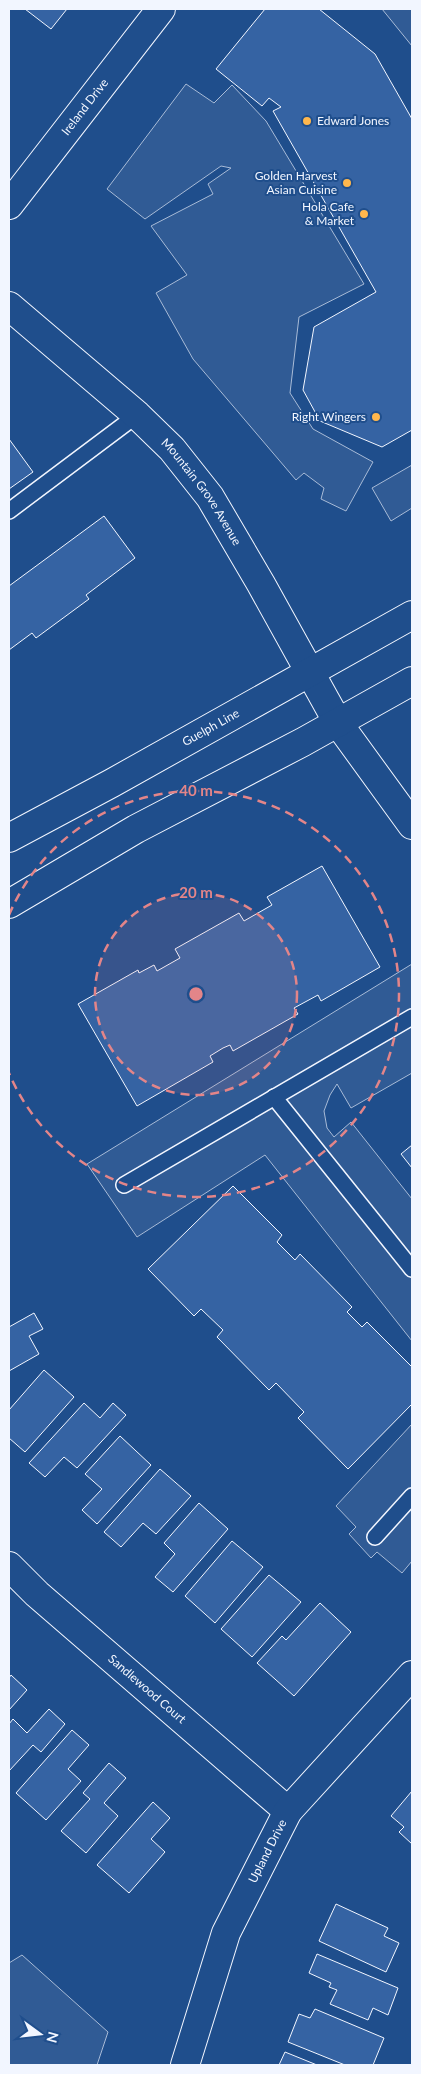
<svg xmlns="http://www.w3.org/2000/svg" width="421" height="2074" font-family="Lato,sans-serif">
<rect width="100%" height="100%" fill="#1f4e8c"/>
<g fill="#305b95" stroke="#a8bbd7">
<path d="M 382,9 L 412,9 L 412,46 Z"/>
<path d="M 186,84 L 214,103 L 232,85 L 266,121 L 364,284 L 299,317 L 290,393 L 313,429 L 373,462 L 346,511 L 321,499 L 324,488 L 304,473 L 296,480 L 193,359 L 156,293 L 187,275 L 151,226 L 213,194 L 208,184 L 231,168 L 221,166 L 145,219 L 107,189 Z"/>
<path d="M 412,465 L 412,508 L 391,521 L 372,488 Z"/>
<path d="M 412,964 L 412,1073 L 351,1108 L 337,1084 L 330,1095 L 324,1111 L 327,1128 L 334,1137 L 351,1122 L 412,1199 L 412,1341 L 265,1155 L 137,1237 L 87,1164 Z"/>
<path d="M 412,1424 L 412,1561 L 402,1573 L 377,1552 L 371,1558 L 349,1534 L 356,1527 L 336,1506 Z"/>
<path d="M 22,1955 L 108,2032 L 97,2065 L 9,2065 L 9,1963 Z"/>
</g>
<g fill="#3563a3" stroke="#f2f6ff">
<path d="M 25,9 L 67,9 L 51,29 Z"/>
<path d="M 265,9 L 319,9 L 375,54 L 412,119 L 412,430 L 382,447 L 320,421 L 303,390 L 314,327 L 376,292 L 273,111 L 281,107 L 269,98 L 262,106 L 216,69 Z"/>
<path d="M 9,439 L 33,472 L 9,489 Z"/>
<path d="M 104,516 L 135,558 L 86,595 L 89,599 L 36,638 L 32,633 L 9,650 L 9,586 Z"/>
<path d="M 322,866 L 380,967 L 321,1001 L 318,995 L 294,1008 L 298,1014 L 233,1051 L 230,1045 L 223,1048 L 210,1056 L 213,1062 L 137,1106 L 78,1004 L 138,970 L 139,973 L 154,965 L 157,971 L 180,958 L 175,949 L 239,913 L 244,921 L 272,905 L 267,897 Z"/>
<path d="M 412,1145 L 412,1168 L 401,1154 Z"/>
<path d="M 233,1186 L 282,1235 L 277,1242 L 295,1260 L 300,1254 L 352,1307 L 347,1312 L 362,1327 L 367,1322 L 412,1367 L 412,1404 L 348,1469 L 298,1418 L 304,1412 L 276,1383 L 269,1390 L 217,1337 L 223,1330 L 201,1309 L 194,1316 L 148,1269 Z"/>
<path d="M 34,1313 L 43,1329 L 29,1336 L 39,1354 L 9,1371 L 9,1327 Z"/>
<path d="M 44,1370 L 74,1397 L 25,1452 L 9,1438 L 9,1410 Z"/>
<path d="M 84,1403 L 100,1418 L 113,1403 L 126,1415 L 77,1468 L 64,1457 L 45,1477 L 29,1463 Z"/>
<path d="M 120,1436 L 151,1465 L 97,1524 L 82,1510 L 102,1489 L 85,1474 Z"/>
<path d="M 160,1469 L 191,1496 L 156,1534 L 143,1523 L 121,1547 L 104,1532 Z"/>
<path d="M 199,1503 L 228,1529 L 173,1592 L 155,1577 L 175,1554 L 164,1543 Z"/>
<path d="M 232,1541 L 263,1567 L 215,1623 L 185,1596 Z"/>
<path d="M 269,1575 L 301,1602 L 252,1657 L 221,1629 Z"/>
<path d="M 320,1603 L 351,1632 L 294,1696 L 257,1663 L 282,1636 L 286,1640 Z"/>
<path d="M 11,1675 L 27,1690 L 9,1710 L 9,1678 Z"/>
<path d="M 49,1709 L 65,1724 L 41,1752 L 33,1745 L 9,1771 L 9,1724 L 13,1719 L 27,1733 Z"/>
<path d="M 72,1730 L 89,1745 L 68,1769 L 81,1781 L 46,1820 L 16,1793 Z"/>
<path d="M 109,1763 L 126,1778 L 104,1803 L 118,1816 L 86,1853 L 61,1831 L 90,1799 L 83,1793 Z"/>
<path d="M 412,1791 L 412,1844 L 399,1832 L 404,1827 L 391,1816 Z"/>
<path d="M 153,1802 L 170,1818 L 151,1839 L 165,1852 L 129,1893 L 97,1865 Z"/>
<path d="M 336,1904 L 388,1928 L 384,1936 L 399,1943 L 386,1972 L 319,1941 Z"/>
<path d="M 317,1954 L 398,1988 L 388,2015 L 373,2008 L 368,2020 L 330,2004 L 337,1990 L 329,1987 L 331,1983 L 309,1973 Z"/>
<path d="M 315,2009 L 384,2038 L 373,2065 L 345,2065 L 288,2042 L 299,2014 L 310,2018 Z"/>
<path d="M 285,2052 L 317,2065 L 279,2065 Z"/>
</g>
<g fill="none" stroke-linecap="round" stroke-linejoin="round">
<defs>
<g id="service">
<path d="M 9,511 L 137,415"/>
<path d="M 274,1097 L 412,1269"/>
<path d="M 124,1185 L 412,1017"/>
<path d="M 375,1537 L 412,1496"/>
</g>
<g id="minor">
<path id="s1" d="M 9,205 L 161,9"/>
<path d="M 338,723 L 412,825"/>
<path id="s2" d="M 9,1566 L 37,1594 L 288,1811"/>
<path id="s3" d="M 185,2065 L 226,1933 L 288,1811 L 412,1675"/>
</g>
<g id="tertiary">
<path id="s4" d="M 9,306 L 137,415 L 172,449 L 210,497 L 261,584 L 338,723"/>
</g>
<g id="secondary">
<path id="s5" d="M 9,838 L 112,783 L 412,615"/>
<path d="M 9,904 L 136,829 L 303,742 L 412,681"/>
</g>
</defs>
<use href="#service" stroke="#f2f6ff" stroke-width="18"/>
<use href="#minor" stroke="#f2f6ff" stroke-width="30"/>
<use href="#tertiary" stroke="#f2f6ff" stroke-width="30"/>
<use href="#secondary" stroke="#f2f6ff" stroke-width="30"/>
<use href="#service" stroke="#1f4e8c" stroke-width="15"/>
<use href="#minor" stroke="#1f4e8c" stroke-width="28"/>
<use href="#tertiary" stroke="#1f4e8c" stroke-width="28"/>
<use href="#secondary" stroke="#1f4e8c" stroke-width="28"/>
</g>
<circle cx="196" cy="994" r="101" fill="#e38589" fill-opacity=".12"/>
<g fill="none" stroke="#e38589" stroke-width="2.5" stroke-dasharray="9 6">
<circle cx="196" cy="994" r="101"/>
<path d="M9 915A203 203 0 1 1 9 1073"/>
</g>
<g fill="#ffb74d" stroke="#1f4e8c" stroke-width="2">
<circle cx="307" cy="121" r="5"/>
<circle cx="347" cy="183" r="5"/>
<circle cx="364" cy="214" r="5"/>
<circle cx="376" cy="417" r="5"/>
</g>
<g text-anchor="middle" stroke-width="4" stroke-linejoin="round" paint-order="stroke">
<g font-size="12" fill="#f2f6ff" stroke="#1f4e8c">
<text dy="4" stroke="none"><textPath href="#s1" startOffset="124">Ireland Drive</textPath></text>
<text dy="4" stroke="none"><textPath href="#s4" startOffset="269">Mountain Grove Avenue</textPath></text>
<text dy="4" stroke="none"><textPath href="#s5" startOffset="230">Guelph Line</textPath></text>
<text dy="4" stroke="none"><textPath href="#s2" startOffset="185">Sandlewood Court</textPath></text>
<text dy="4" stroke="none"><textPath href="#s3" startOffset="230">Upland Drive</textPath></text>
</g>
<g font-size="12" fill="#f2f6ff" stroke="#1f4e8c" text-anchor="end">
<text x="317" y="125" text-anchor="start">Edward Jones</text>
<text x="337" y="180">Golden Harvest<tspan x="337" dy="14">Asian Cuisine</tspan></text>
<text x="354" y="211">Hola Cafe<tspan x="354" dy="14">&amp; Market</tspan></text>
<text x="366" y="421">Right Wingers</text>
</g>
</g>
<circle cx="196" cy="994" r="8" fill="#e38589" stroke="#1f4e8c" stroke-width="2.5"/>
<g font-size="15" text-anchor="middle" font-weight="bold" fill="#e38589" stroke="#1f4e8c" stroke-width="4" stroke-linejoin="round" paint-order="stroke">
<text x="196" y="796">40 m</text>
<text x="196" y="898">20 m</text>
</g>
<rect width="421" height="2074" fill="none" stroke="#f2f6ff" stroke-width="20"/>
<g transform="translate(40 2034) rotate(105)" stroke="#1f4e8c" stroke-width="4" paint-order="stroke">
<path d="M0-4L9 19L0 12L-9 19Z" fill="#f2f6ff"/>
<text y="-8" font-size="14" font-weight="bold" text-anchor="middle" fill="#f2f6ff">N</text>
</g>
</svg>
